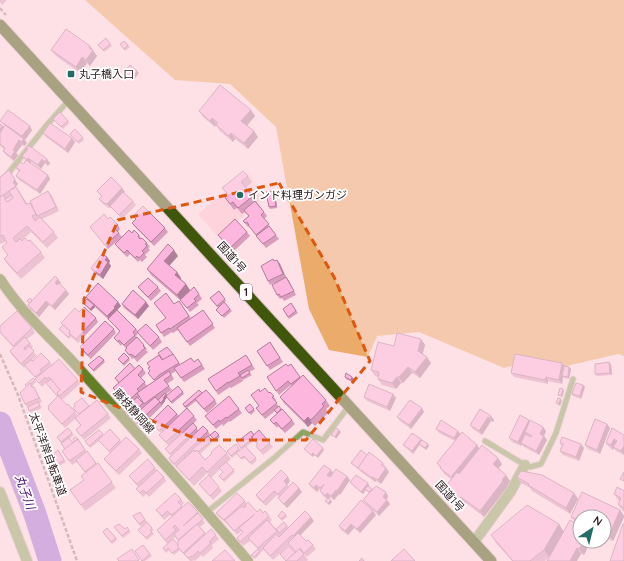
<svg xmlns="http://www.w3.org/2000/svg" width="624" height="561" font-family="Quicksand,'Noto Sans JP',sans-serif">
<rect width="100%" height="100%" fill="#fde1e6"/>
<path fill="#fed3db" d="M 249,172 L 258,187 L 261,201 L 232,226 L 217,236 L 198,214 Z"/>
<path fill="#ebac6b" d="M 85,0 L 624,0 L 624,356 L 618,354 L 567,366 L 524,363 L 504,368 L 419,332 L 377,336 L 368,357 L 329,350 L 309,309 L 276,127 L 230,84 L 175,80 Z"/>
<g fill="none" stroke-linecap="round" stroke-linejoin="round">
<path stroke="#a36fd8" stroke-width="23" d="M 0,423 L 35,514 L 50,561"/>
<defs>
<g id="service">
<path d="M 0,181 L 6,176 L 46,126 L 69,100"/>
<path d="M 485,441 L 525,465 L 530,467 L 541,464 L 556,433 L 573,379"/>
<path d="M 207,512 L 274,458 L 303,432 L 323,440 L 349,406"/>
</g>
<g id="minor">
<path d="M 0,492 L 27,561"/>
<path d="M 474,542 L 511,491 L 525,465"/>
</g>
<path id="secondary" d="M 0,279 C 22,314 55,341 82,372 C 138,434 194,497 248,561"/>
<path id="trunk" d="M 0,25 L 491,561"/>
</defs>
<use href="#service" stroke="#d8bec3" stroke-width="7"/>
<use href="#minor" stroke="#d8bec3" stroke-width="12"/>
<use href="#secondary" stroke="#d8bec3" stroke-width="12"/>
<use href="#trunk" stroke="#d8bec3" stroke-width="13"/>
<g stroke="#a0898d" stroke-width="2.5" stroke-dasharray="4 2" stroke-linecap="butt">
<path d="M 0,8 L 6,15"/>
<path d="M 0,354 L 18,395 L 77,561"/>
</g>
<use href="#service" stroke="#8ba45f" stroke-width="5"/>
<use href="#minor" stroke="#8ba45f" stroke-width="10"/>
<use href="#secondary" stroke="#637f26" stroke-width="10"/>
<use href="#trunk" stroke="#40560a" stroke-width="11"/>
</g>
<g fill="#da9dbe" fill-rule="evenodd">
<path d="M 0,0 L 7,0 L 2,5 L 0,2 Z"/>
<path d="M 106,38 L 112,46 L 104,52 L 98,45 Z"/>
<path d="M 124,41 L 130,47 L 125,51 L 120,44 Z"/>
<path d="M 51,50 L 94,52 L 97,56 L 90,66 L 87,63 L 80,73 L 56,56 Z"/>
<path d="M 251,110 L 255,116 L 247,125 L 254,131 L 258,137 L 248,149 L 235,139 L 233,142 L 220,131 L 216,125 L 216,124 L 215,127 L 203,117 L 199,111 Z"/>
<path d="M 53,119 L 68,121 L 69,123 L 63,129 Z"/>
<path d="M 0,121 L 32,130 L 25,140 L 27,143 L 24,146 L 22,145 L 16,153 L 18,155 L 14,161 L 6,155 L 3,151 L 4,149 L 0,146 L 0,124 L 4,127 L 5,126 Z"/>
<path d="M 43,133 L 75,142 L 68,153 L 46,137 Z"/>
<path d="M 70,134 L 83,138 L 84,140 L 79,144 Z"/>
<path d="M 26,148 L 50,163 L 48,166 L 45,163 L 41,169 L 31,162 L 30,163 L 48,175 L 50,179 L 40,194 L 19,180 L 16,176 L 19,172 L 16,168 L 24,164 L 26,161 L 22,156 L 27,150 Z"/>
<path d="M 248,176 L 252,182 L 246,188 L 267,216 L 264,219 L 279,239 L 266,248 L 249,226 L 248,227 L 243,221 L 249,216 L 245,212 L 242,214 L 237,208 L 234,210 L 224,196 L 227,194 L 222,188 Z"/>
<path d="M 0,177 L 18,184 L 16,186 L 27,204 L 33,207 L 48,191 L 51,195 L 59,211 L 42,219 L 54,232 L 58,238 L 47,248 L 31,232 L 22,240 L 28,241 L 41,252 L 45,258 L 21,279 L 8,265 L 4,259 L 8,255 L 7,243 L 6,242 L 0,244 Z"/>
<path d="M 122,188 L 125,192 L 124,193 L 133,201 L 136,205 L 122,219 L 111,207 L 110,208 L 109,207 L 108,208 L 102,203 L 99,199 L 102,197 L 97,191 Z"/>
<path d="M 273,191 L 275,193 L 277,208 L 270,209 L 269,207 Z"/>
<path d="M 133,216 L 165,228 L 168,232 L 154,246 L 135,227 L 132,223 L 136,219 Z"/>
<path d="M 118,225 L 120,229 L 118,232 L 122,237 L 108,249 L 90,227 Z"/>
<path d="M 247,232 L 250,236 L 233,252 L 221,239 L 218,235 Z"/>
<path d="M 132,233 L 139,235 L 141,238 L 147,243 L 150,247 L 148,248 L 150,250 L 145,255 L 147,257 L 142,262 L 140,260 L 138,262 L 130,254 L 127,257 L 118,248 L 115,244 Z"/>
<path d="M 178,256 L 169,266 L 177,272 L 181,278 L 181,279 L 190,290 L 189,292 L 199,294 L 202,299 L 197,303 L 199,305 L 190,312 L 180,300 L 151,275 L 147,269 Z"/>
<path d="M 107,257 L 110,261 L 109,263 L 111,266 L 103,279 L 93,272 L 91,268 Z"/>
<path d="M 277,260 L 280,264 L 286,277 L 289,281 L 296,295 L 284,301 L 282,298 L 280,299 L 277,295 L 274,283 L 270,285 L 268,281 Z"/>
<path d="M 61,283 L 60,284 L 66,290 L 69,294 L 55,310 L 49,305 L 39,317 L 30,309 L 28,305 L 29,303 L 27,301 L 32,300 Z"/>
<path d="M 138,287 L 158,287 L 161,291 L 151,301 L 141,291 Z"/>
<path d="M 219,291 L 226,301 L 224,303 L 232,311 L 224,318 L 216,310 L 221,305 L 218,308 L 210,298 Z"/>
<path d="M 86,297 L 118,302 L 121,306 L 117,310 L 138,331 L 159,337 L 162,342 L 153,350 L 138,333 L 136,336 L 144,345 L 147,349 L 146,350 L 148,352 L 137,362 L 134,358 L 132,359 L 125,350 L 127,349 L 122,344 L 121,346 L 114,338 L 120,332 L 109,320 L 95,307 L 91,311 L 83,303 L 87,299 Z"/>
<path d="M 179,301 L 191,318 L 203,310 L 215,328 L 190,346 L 178,330 L 173,333 L 172,332 L 164,337 L 156,325 L 166,319 L 174,304 Z"/>
<path d="M 146,302 L 149,306 L 138,319 L 124,308 L 122,304 Z"/>
<path d="M 291,303 L 298,313 L 289,319 L 283,309 Z"/>
<path d="M 79,312 L 96,318 L 98,322 L 78,343 L 71,337 L 69,339 L 59,329 L 63,325 L 61,323 Z"/>
<path d="M 0,326 L 32,328 L 35,333 L 27,339 L 33,347 L 31,348 L 37,356 L 32,360 L 50,362 L 52,365 L 78,380 L 80,384 L 62,400 L 59,397 L 67,405 L 75,412 L 78,416 L 79,415 L 74,410 L 75,406 L 82,398 L 89,406 L 108,414 L 111,418 L 84,440 L 76,430 L 81,426 L 75,419 L 65,428 L 51,413 L 48,409 L 58,397 L 46,383 L 42,387 L 35,379 L 36,379 L 25,366 L 24,368 L 12,355 L 10,351 L 14,348 L 0,333 Z"/>
<path d="M 114,329 L 116,333 L 91,359 L 82,351 L 80,347 Z"/>
<path d="M 421,339 L 425,345 L 422,354 L 431,363 L 420,378 L 412,373 L 403,383 L 401,383 L 396,389 L 382,385 L 378,379 L 378,377 L 375,376 L 371,370 L 394,346 Z"/>
<path d="M 270,342 L 283,362 L 270,370 L 257,351 Z"/>
<path d="M 167,347 L 180,364 L 194,362 L 198,359 L 205,369 L 184,382 L 176,371 L 171,374 L 174,379 L 167,384 L 172,390 L 166,394 L 167,395 L 183,392 L 184,394 L 172,404 L 167,397 L 165,400 L 165,401 L 162,405 L 162,406 L 139,428 L 124,411 L 129,406 L 116,392 L 113,388 L 135,369 L 143,369 L 146,373 L 141,378 L 147,386 L 155,381 L 148,373 L 162,360 ZM 140,397 L 145,405 L 134,415 L 145,405 L 138,398 Z"/>
<path d="M 129,358 L 130,360 L 124,366 L 118,359 Z"/>
<path d="M 104,360 L 105,362 L 94,372 L 90,367 Z"/>
<path d="M 249,360 L 255,369 L 249,372 L 252,375 L 243,380 L 241,377 L 243,381 L 231,388 L 230,387 L 218,395 L 216,391 Z"/>
<path d="M 562,363 L 564,366 L 569,367 L 571,369 L 569,379 L 564,378 L 563,377 L 562,384 L 548,381 L 548,384 L 514,377 L 511,373 Z"/>
<path d="M 291,364 L 300,378 L 326,400 L 330,406 L 326,409 L 329,412 L 315,426 L 312,423 L 308,427 L 284,403 L 280,397 L 292,386 L 291,385 L 279,395 L 267,377 L 288,366 Z"/>
<path d="M 611,364 L 612,375 L 597,376 L 595,374 Z"/>
<path d="M 345,377 L 354,379 L 352,382 L 346,379 Z"/>
<path d="M 33,378 L 36,382 L 32,386 L 33,387 L 34,387 L 36,391 L 42,402 L 39,403 L 42,408 L 31,413 L 25,404 L 27,387 Z"/>
<path d="M 583,385 L 585,387 L 581,399 L 573,396 L 572,394 Z"/>
<path d="M 260,392 L 269,393 L 270,392 L 276,400 L 275,401 L 280,408 L 292,420 L 295,424 L 285,433 L 278,426 L 277,428 L 270,420 L 277,414 L 275,411 L 265,419 L 256,408 L 259,407 Z"/>
<path d="M 202,393 L 215,400 L 217,404 L 207,413 L 196,401 L 187,408 L 197,420 L 193,424 L 198,430 L 208,431 L 210,435 L 215,431 L 220,437 L 215,441 L 211,435 L 209,437 L 213,442 L 200,454 L 205,460 L 227,453 L 231,459 L 227,463 L 235,472 L 224,482 L 219,476 L 223,472 L 220,469 L 211,478 L 207,473 L 194,486 L 181,472 L 177,467 L 177,468 L 171,462 L 169,458 L 171,456 L 165,449 L 169,446 L 162,439 L 159,435 L 161,433 L 151,422 L 177,414 L 179,416 L 186,409 L 183,404 Z"/>
<path d="M 393,394 L 396,398 L 390,411 L 367,401 L 364,397 Z"/>
<path d="M 250,404 L 255,411 L 251,415 L 245,408 Z"/>
<path d="M 422,408 L 424,412 L 411,429 L 400,421 L 397,417 Z"/>
<path d="M 239,409 L 242,413 L 230,422 L 229,421 L 223,426 L 222,424 L 216,429 L 205,416 Z"/>
<path d="M 480,409 L 494,420 L 493,422 L 491,421 L 482,435 L 473,429 L 470,425 Z"/>
<path d="M 529,420 L 530,421 L 543,427 L 546,431 L 544,436 L 547,440 L 539,455 L 524,447 L 522,444 L 521,446 L 512,442 L 509,438 Z"/>
<path d="M 68,428 L 74,435 L 69,439 L 73,443 L 74,442 L 77,438 L 86,451 L 87,451 L 97,464 L 98,463 L 116,488 L 85,511 L 70,490 L 84,480 L 85,472 L 77,462 L 72,465 L 62,451 L 65,449 L 57,437 Z"/>
<path d="M 610,428 L 600,454 L 588,449 L 585,445 Z"/>
<path d="M 612,428 L 624,455 L 616,451 L 614,448 L 613,450 L 609,447 L 606,443 Z"/>
<path d="M 436,429 L 458,431 L 460,434 L 477,445 L 479,448 L 502,464 L 498,469 L 510,481 L 507,486 L 507,487 L 484,517 L 466,503 L 464,505 L 452,496 L 448,490 L 449,488 L 447,485 L 451,479 L 444,474 L 437,463 L 455,441 L 439,433 Z"/>
<path d="M 99,430 L 103,435 L 120,440 L 121,442 L 139,449 L 142,453 L 119,475 L 107,463 L 104,459 L 110,453 L 99,441 L 90,448 L 85,441 Z"/>
<path d="M 254,435 L 270,443 L 273,447 L 263,455 L 256,446 L 257,445 L 254,441 L 246,447 L 257,460 L 252,465 L 245,458 L 242,460 L 237,454 L 232,458 L 227,451 L 236,444 L 240,450 L 241,448 L 237,442 Z"/>
<path d="M 421,439 L 429,446 L 426,450 L 419,445 L 413,454 L 405,447 L 403,445 Z"/>
<path d="M 560,443 L 584,448 L 579,461 L 563,455 L 560,451 L 562,446 Z"/>
<path d="M 58,450 L 66,462 L 56,468 L 49,457 Z"/>
<path d="M 367,455 L 383,463 L 389,472 L 381,484 L 376,481 L 375,482 L 361,472 L 359,470 L 353,465 L 351,463 Z"/>
<path d="M 155,468 L 164,477 L 166,481 L 149,497 L 146,494 L 143,497 L 136,489 L 138,487 L 129,476 Z"/>
<path d="M 333,474 L 350,480 L 340,495 L 339,494 L 334,500 L 330,497 L 329,499 L 332,502 L 329,505 L 325,501 L 327,499 L 323,496 L 320,491 L 321,490 L 319,489 L 317,492 L 312,488 L 309,484 Z"/>
<path d="M 517,477 L 574,493 L 578,499 L 570,514 L 532,491 L 530,488 L 521,483 Z"/>
<path d="M 290,481 L 287,485 L 289,487 L 299,488 L 302,492 L 287,508 L 281,502 L 278,498 L 279,497 L 277,495 L 266,506 L 258,499 L 256,495 Z"/>
<path d="M 350,482 L 369,485 L 369,486 L 372,490 L 388,496 L 387,500 L 390,504 L 379,516 L 366,504 L 363,500 L 369,493 L 366,490 L 363,494 L 351,484 Z"/>
<path d="M 199,484 L 219,487 L 222,491 L 213,500 Z"/>
<path d="M 624,491 L 624,512 L 622,510 L 618,504 L 620,501 L 618,500 L 614,494 Z"/>
<path d="M 181,499 L 184,503 L 181,506 L 183,507 L 198,512 L 205,523 L 200,527 L 206,534 L 216,535 L 219,539 L 212,545 L 213,548 L 203,557 L 201,555 L 195,561 L 194,560 L 192,561 L 190,561 L 180,550 L 174,555 L 169,550 L 166,553 L 163,548 L 178,545 L 179,545 L 177,542 L 179,541 L 175,537 L 167,544 L 157,530 L 172,517 L 170,515 L 164,520 L 156,510 Z"/>
<path d="M 245,501 L 246,503 L 257,512 L 263,513 L 269,516 L 272,520 L 270,522 L 276,529 L 284,522 L 289,528 L 314,521 L 300,535 L 306,541 L 313,545 L 316,549 L 307,557 L 302,552 L 308,560 L 307,561 L 286,561 L 280,554 L 295,552 L 289,545 L 273,560 L 264,550 L 261,552 L 250,541 L 243,546 L 237,538 L 243,532 L 242,531 L 237,535 L 227,524 L 219,517 L 216,513 Z"/>
<path d="M 620,510 L 624,516 L 624,517 L 613,541 L 604,537 L 604,517 L 580,517 L 580,525 L 586,547 L 587,549 L 584,555 L 581,554 L 549,557 L 545,561 L 512,561 L 496,543 L 491,535 L 564,531 L 575,522 L 571,517 Z"/>
<path d="M 140,512 L 147,522 L 141,527 L 133,516 Z"/>
<path d="M 286,515 L 287,517 L 282,521 L 278,516 Z"/>
<path d="M 376,515 L 360,533 L 354,528 L 348,535 L 341,530 L 339,526 Z"/>
<path d="M 114,527 L 129,530 L 131,532 L 123,538 Z"/>
<path d="M 152,528 L 154,530 L 152,531 L 154,534 L 147,540 L 138,530 Z"/>
<path d="M 103,532 L 116,538 L 117,540 L 112,544 Z"/>
<path d="M 143,545 L 152,556 L 145,561 L 142,561 L 135,551 Z"/>
<path d="M 260,551 L 261,553 L 255,559 L 251,555 Z"/>
</g>
<g fill="#b17f9b">
<path d="M 90,46 L 97,56 L 90,66 L 86,60 L 89,48 Z"/>
<path d="M 82,57 L 87,63 L 80,73 L 76,67 Z"/>
<path d="M 137,71 L 139,73 L 133,81 L 132,79 Z"/>
<path d="M 251,110 L 255,116 L 246,127 L 241,121 Z"/>
<path d="M 212,118 L 216,124 L 215,127 L 210,121 Z"/>
<path d="M 3,126 L 6,130 L 0,137 L 0,129 Z"/>
<path d="M 30,126 L 32,130 L 25,140 L 22,136 Z"/>
<path d="M 254,131 L 258,137 L 248,149 L 244,143 Z"/>
<path d="M 231,133 L 235,139 L 233,142 L 229,136 Z"/>
<path d="M 72,138 L 75,142 L 68,153 L 65,149 Z"/>
<path d="M 24,139 L 27,143 L 24,146 L 21,142 Z"/>
<path d="M 19,140 L 22,145 L 16,153 L 18,155 L 14,161 L 11,157 L 13,150 Z"/>
<path d="M 28,158 L 31,162 L 30,164 L 27,160 Z"/>
<path d="M 42,159 L 45,163 L 41,169 L 38,165 Z"/>
<path d="M 47,159 L 50,163 L 48,166 L 45,162 Z"/>
<path d="M 9,170 L 18,184 L 16,186 L 13,182 Z"/>
<path d="M 48,175 L 50,179 L 40,194 L 37,190 Z"/>
<path d="M 16,187 L 20,193 L 31,210 L 26,204 Z"/>
<path d="M 122,188 L 125,192 L 110,208 L 107,204 Z"/>
<path d="M 48,191 L 51,195 L 59,211 L 56,207 Z"/>
<path d="M 273,191 L 275,193 L 277,208 L 276,206 Z"/>
<path d="M 174,250 L 178,256 L 168,267 L 164,261 Z"/>
<path d="M 107,257 L 110,261 L 109,263 L 111,266 L 103,279 L 100,275 L 105,260 Z"/>
<path d="M 277,260 L 280,264 L 286,278 L 283,274 Z"/>
<path d="M 177,272 L 181,278 L 180,281 L 175,275 Z"/>
<path d="M 286,277 L 289,281 L 296,295 L 294,291 Z"/>
<path d="M 58,279 L 61,283 L 58,287 L 55,283 Z"/>
<path d="M 186,284 L 190,290 L 181,301 L 177,295 Z"/>
<path d="M 66,290 L 69,294 L 55,310 L 52,306 Z"/>
<path d="M 46,301 L 49,305 L 39,317 L 36,313 Z"/>
<path d="M 118,302 L 121,306 L 117,310 L 110,321 L 107,316 L 114,307 Z"/>
<path d="M 146,302 L 149,306 L 138,319 L 135,315 Z"/>
<path d="M 94,305 L 95,307 L 91,311 L 90,309 Z"/>
<path d="M 421,339 L 425,345 L 422,357 L 418,351 Z"/>
<path d="M 427,357 L 431,363 L 420,378 L 415,372 Z"/>
<path d="M 609,362 L 611,364 L 612,375 L 610,373 Z"/>
<path d="M 562,363 L 565,367 L 562,376 L 563,377 L 562,384 L 559,380 Z"/>
<path d="M 408,367 L 412,373 L 403,383 L 399,377 Z"/>
<path d="M 569,367 L 571,369 L 569,379 L 568,377 Z"/>
<path d="M 352,377 L 354,379 L 352,382 L 351,380 Z"/>
<path d="M 397,377 L 401,383 L 396,389 L 392,383 Z"/>
<path d="M 546,377 L 548,381 L 548,384 L 545,380 Z"/>
<path d="M 583,385 L 585,387 L 581,399 L 580,396 Z"/>
<path d="M 34,387 L 36,391 L 42,402 L 39,398 Z"/>
<path d="M 563,389 L 564,391 L 562,398 L 561,396 Z"/>
<path d="M 166,394 L 168,396 L 165,400 L 165,401 L 162,405 L 161,403 Z"/>
<path d="M 393,394 L 396,398 L 390,411 L 387,407 Z"/>
<path d="M 561,399 L 562,401 L 560,406 L 558,404 Z"/>
<path d="M 422,408 L 424,412 L 411,429 L 409,425 Z"/>
<path d="M 491,416 L 494,420 L 493,422 L 490,418 Z"/>
<path d="M 308,417 L 312,423 L 308,427 L 304,421 Z"/>
<path d="M 488,417 L 491,421 L 482,435 L 479,431 Z"/>
<path d="M 529,420 L 532,424 L 525,432 L 527,435 L 521,443 L 522,444 L 521,446 L 518,442 Z"/>
<path d="M 607,424 L 610,428 L 600,454 L 597,450 Z"/>
<path d="M 543,427 L 546,431 L 544,436 L 547,440 L 539,455 L 536,451 L 540,434 Z"/>
<path d="M 339,430 L 341,432 L 336,439 L 335,437 Z"/>
<path d="M 458,431 L 461,435 L 457,442 L 454,438 Z"/>
<path d="M 421,439 L 422,441 L 413,454 L 412,451 Z"/>
<path d="M 614,439 L 617,443 L 613,447 L 614,448 L 613,450 L 611,445 Z"/>
<path d="M 428,444 L 429,446 L 426,450 L 425,448 Z"/>
<path d="M 581,444 L 584,448 L 579,461 L 576,457 Z"/>
<path d="M 477,445 L 481,451 L 455,483 L 451,477 Z"/>
<path d="M 624,446 L 624,455 L 621,451 Z"/>
<path d="M 323,448 L 324,450 L 318,458 L 316,456 Z"/>
<path d="M 313,453 L 315,455 L 312,457 L 311,455 Z"/>
<path d="M 498,458 L 502,464 L 497,470 L 493,464 Z"/>
<path d="M 386,468 L 389,472 L 381,484 L 378,480 Z"/>
<path d="M 331,470 L 334,474 L 330,479 L 327,475 Z"/>
<path d="M 506,475 L 510,481 L 507,486 L 507,487 L 484,517 L 480,511 Z"/>
<path d="M 347,476 L 350,480 L 340,495 L 337,491 Z"/>
<path d="M 288,477 L 290,481 L 287,485 L 284,481 Z"/>
<path d="M 373,477 L 376,481 L 375,482 L 372,478 Z"/>
<path d="M 368,483 L 369,485 L 363,494 L 361,492 Z"/>
<path d="M 316,485 L 319,489 L 317,492 L 314,488 Z"/>
<path d="M 299,488 L 302,492 L 287,508 L 284,504 Z"/>
<path d="M 336,490 L 339,494 L 334,500 L 331,496 Z"/>
<path d="M 386,492 L 388,496 L 386,500 L 387,500 L 390,504 L 379,516 L 377,512 Z"/>
<path d="M 327,493 L 330,497 L 328,500 L 326,496 Z"/>
<path d="M 574,493 L 578,499 L 570,514 L 566,508 Z"/>
<path d="M 461,497 L 466,503 L 464,505 L 460,499 Z"/>
<path d="M 331,500 L 332,502 L 329,505 L 328,503 Z"/>
<path d="M 620,510 L 624,516 L 624,517 L 613,541 L 609,535 Z"/>
<path d="M 373,511 L 376,515 L 360,533 L 357,529 Z"/>
<path d="M 311,517 L 314,521 L 296,540 L 293,536 Z"/>
<path d="M 351,524 L 354,528 L 348,535 L 345,531 Z"/>
<path d="M 559,524 L 564,532 L 549,557 L 544,550 Z"/>
<path d="M 582,541 L 589,541 L 586,547 L 587,549 L 584,555 L 579,549 Z"/>
<path d="M 577,548 L 581,554 L 577,561 L 570,561 Z"/>
</g>
<g fill="#fdb6dd" stroke="#b17f9b">
<path d="M 66,29 L 90,46 L 89,48 L 93,50 L 86,60 L 82,57 L 76,67 L 51,50 Z"/>
<path d="M 106,38 L 110,44 L 103,50 L 98,45 Z"/>
<path d="M 124,41 L 128,45 L 124,49 L 120,44 Z"/>
<path d="M 130,65 L 137,71 L 132,79 L 124,72 Z"/>
<path d="M 220,85 L 251,110 L 241,121 L 254,131 L 244,143 L 231,133 L 229,136 L 216,125 L 218,123 L 212,118 L 210,121 L 199,111 Z"/>
<path d="M 8,110 L 30,126 L 22,136 L 0,121 Z"/>
<path d="M 60,112 L 68,121 L 61,127 L 53,119 Z"/>
<path d="M 50,123 L 72,138 L 65,149 L 43,133 Z"/>
<path d="M 0,124 L 3,126 L 0,129 Z"/>
<path d="M 5,125 L 24,139 L 21,142 L 19,140 L 13,150 L 15,151 L 11,157 L 3,151 L 5,148 L 0,144 L 0,133 Z"/>
<path d="M 75,129 L 83,138 L 77,142 L 70,134 Z"/>
<path d="M 28,146 L 31,147 L 47,159 L 45,162 L 42,159 L 38,165 L 28,158 L 27,160 L 22,156 L 28,149 L 26,148 Z"/>
<path d="M 26,160 L 48,175 L 37,190 L 16,176 L 20,170 L 16,168 L 20,162 L 24,164 Z"/>
<path d="M 9,170 L 15,180 L 13,182 L 16,186 L 0,197 L 0,177 Z"/>
<path d="M 243,171 L 248,176 L 241,182 L 253,196 L 238,208 L 233,202 L 230,204 L 224,196 L 227,193 L 222,188 Z"/>
<path d="M 111,177 L 122,188 L 107,204 L 106,203 L 105,204 L 99,199 L 102,196 L 97,191 Z"/>
<path d="M 16,187 L 26,204 L 30,203 L 36,214 L 32,216 L 35,221 L 40,217 L 54,232 L 43,242 L 27,226 L 13,238 L 16,242 L 20,239 L 22,241 L 25,238 L 28,241 L 30,240 L 41,252 L 17,273 L 4,259 L 8,255 L 2,247 L 7,243 L 3,235 L 0,236 L 0,197 L 3,195 L 7,202 L 13,198 L 9,191 Z"/>
<path d="M 48,191 L 56,207 L 37,216 L 30,201 Z"/>
<path d="M 273,191 L 276,206 L 269,207 L 266,192 Z"/>
<path d="M 123,192 L 133,201 L 119,215 L 110,206 Z"/>
<path d="M 12,195 L 13,198 L 7,202 L 5,199 Z"/>
<path d="M 255,201 L 264,212 L 261,215 L 269,224 L 256,235 L 248,225 L 249,225 L 247,222 L 245,223 L 243,221 L 249,216 L 244,210 Z"/>
<path d="M 143,206 L 165,228 L 151,242 L 132,223 L 136,219 L 133,216 Z"/>
<path d="M 104,214 L 108,219 L 110,217 L 118,225 L 114,228 L 119,233 L 105,245 L 90,227 Z"/>
<path d="M 235,219 L 247,232 L 230,248 L 218,235 Z"/>
<path d="M 269,226 L 276,235 L 263,244 L 256,236 Z"/>
<path d="M 129,230 L 132,233 L 134,230 L 139,235 L 138,237 L 140,239 L 142,238 L 147,243 L 145,244 L 147,246 L 142,251 L 144,253 L 139,258 L 137,256 L 135,258 L 127,250 L 124,253 L 115,244 Z"/>
<path d="M 168,244 L 174,250 L 164,261 L 177,272 L 175,275 L 186,284 L 177,295 L 147,269 Z"/>
<path d="M 102,254 L 107,257 L 105,260 L 108,262 L 100,275 L 91,268 Z"/>
<path d="M 273,259 L 274,261 L 277,260 L 283,274 L 268,281 L 261,266 Z"/>
<path d="M 55,276 L 58,279 L 55,283 L 57,285 L 59,283 L 66,290 L 52,306 L 46,301 L 36,313 L 28,305 Z"/>
<path d="M 286,277 L 294,291 L 281,297 L 279,294 L 277,295 L 272,285 Z"/>
<path d="M 148,278 L 158,287 L 148,297 L 138,287 Z"/>
<path d="M 98,283 L 118,302 L 114,307 L 115,308 L 107,316 L 86,297 Z"/>
<path d="M 194,287 L 199,294 L 194,299 L 196,301 L 187,308 L 180,300 Z"/>
<path d="M 133,290 L 146,302 L 135,315 L 122,304 Z"/>
<path d="M 219,291 L 225,299 L 217,306 L 210,298 Z"/>
<path d="M 166,293 L 174,304 L 179,301 L 189,316 L 170,329 L 169,328 L 161,333 L 156,325 L 166,318 L 154,303 Z"/>
<path d="M 30,298 L 32,300 L 30,303 L 27,301 Z"/>
<path d="M 87,299 L 94,305 L 90,309 L 83,303 Z"/>
<path d="M 224,302 L 230,309 L 222,316 L 216,310 Z"/>
<path d="M 291,303 L 296,311 L 288,317 L 283,309 Z"/>
<path d="M 84,307 L 96,318 L 76,339 L 69,333 L 70,331 L 61,323 L 75,308 L 79,312 Z"/>
<path d="M 117,310 L 136,329 L 133,332 L 135,335 L 124,345 L 119,340 L 118,342 L 114,338 L 120,331 L 108,319 Z"/>
<path d="M 203,310 L 213,324 L 187,342 L 177,328 Z"/>
<path d="M 17,311 L 32,328 L 13,346 L 0,332 L 0,326 Z"/>
<path d="M 105,321 L 114,329 L 88,355 L 80,347 Z"/>
<path d="M 146,324 L 159,337 L 150,346 L 137,332 Z"/>
<path d="M 63,325 L 70,331 L 69,333 L 70,335 L 68,337 L 59,329 Z"/>
<path d="M 397,333 L 421,339 L 418,351 L 427,357 L 415,372 L 408,367 L 399,377 L 397,377 L 392,383 L 378,379 L 379,372 L 371,370 L 378,342 L 394,346 Z"/>
<path d="M 25,337 L 30,343 L 24,348 L 25,350 L 29,346 L 34,351 L 21,364 L 10,351 Z"/>
<path d="M 137,337 L 144,345 L 143,346 L 145,348 L 135,357 L 131,354 L 129,355 L 125,350 L 127,348 L 126,347 Z"/>
<path d="M 270,342 L 280,358 L 267,366 L 257,351 Z"/>
<path d="M 167,347 L 173,354 L 163,360 L 158,353 Z"/>
<path d="M 41,353 L 50,362 L 40,370 L 42,372 L 35,377 L 24,365 L 31,360 L 33,361 Z"/>
<path d="M 124,353 L 129,358 L 123,364 L 118,359 Z"/>
<path d="M 173,354 L 179,363 L 159,375 L 154,380 L 148,373 L 150,371 L 148,368 L 150,367 L 147,363 L 159,355 L 162,360 Z"/>
<path d="M 515,354 L 562,363 L 559,380 L 546,377 L 545,380 L 511,373 Z"/>
<path d="M 246,355 L 252,365 L 238,373 L 240,376 L 228,383 L 228,382 L 216,391 L 208,379 Z"/>
<path d="M 99,356 L 104,360 L 93,370 L 88,365 Z"/>
<path d="M 191,358 L 194,362 L 198,359 L 202,365 L 181,378 L 174,368 Z"/>
<path d="M 59,359 L 78,380 L 59,396 L 57,393 L 60,390 L 49,377 L 47,379 L 45,377 L 39,383 L 35,379 Z"/>
<path d="M 609,362 L 610,373 L 595,374 L 595,364 Z"/>
<path d="M 130,363 L 135,369 L 119,383 L 115,378 Z"/>
<path d="M 286,364 L 288,366 L 291,364 L 300,377 L 291,384 L 288,381 L 276,391 L 267,377 Z"/>
<path d="M 139,365 L 143,369 L 138,375 L 145,382 L 137,389 L 139,391 L 127,402 L 113,388 Z"/>
<path d="M 564,366 L 569,367 L 568,377 L 562,376 Z"/>
<path d="M 248,370 L 250,373 L 242,378 L 240,375 Z"/>
<path d="M 169,371 L 171,375 L 164,380 L 169,386 L 144,404 L 137,393 Z"/>
<path d="M 346,373 L 352,377 L 351,380 L 345,377 Z"/>
<path d="M 303,375 L 326,400 L 322,404 L 324,406 L 311,420 L 308,417 L 304,421 L 280,397 Z"/>
<path d="M 33,378 L 35,380 L 27,387 L 25,385 Z"/>
<path d="M 51,379 L 60,390 L 57,393 L 58,395 L 57,396 L 46,383 Z"/>
<path d="M 30,383 L 32,387 L 34,387 L 39,398 L 25,404 L 20,393 Z"/>
<path d="M 576,383 L 583,385 L 580,396 L 572,394 Z"/>
<path d="M 369,384 L 393,394 L 387,407 L 364,397 Z"/>
<path d="M 178,386 L 183,392 L 171,402 L 166,396 Z"/>
<path d="M 265,388 L 269,393 L 270,392 L 274,396 L 272,397 L 277,403 L 262,415 L 256,408 L 259,406 L 251,395 L 259,389 L 260,392 Z"/>
<path d="M 560,388 L 563,389 L 561,396 L 558,395 Z"/>
<path d="M 199,390 L 202,393 L 185,407 L 183,404 Z"/>
<path d="M 206,390 L 215,400 L 204,409 L 195,399 Z"/>
<path d="M 165,393 L 166,394 L 163,399 L 164,399 L 161,403 L 158,400 Z"/>
<path d="M 58,396 L 67,405 L 68,404 L 75,412 L 62,424 L 48,409 L 49,408 L 48,406 Z"/>
<path d="M 229,396 L 239,409 L 227,418 L 226,417 L 220,422 L 219,420 L 213,425 L 205,416 Z"/>
<path d="M 137,397 L 143,403 L 129,416 L 124,411 Z"/>
<path d="M 155,397 L 160,402 L 136,424 L 131,418 Z"/>
<path d="M 82,398 L 89,406 L 79,414 L 73,408 L 75,406 L 74,404 Z"/>
<path d="M 558,398 L 561,399 L 558,404 L 556,403 Z"/>
<path d="M 97,400 L 108,414 L 81,436 L 76,430 L 81,425 L 75,418 Z"/>
<path d="M 410,400 L 422,408 L 409,425 L 397,417 Z"/>
<path d="M 38,402 L 40,406 L 29,411 L 28,407 Z"/>
<path d="M 250,404 L 254,409 L 249,413 L 245,408 Z"/>
<path d="M 168,405 L 177,414 L 159,431 L 151,422 Z"/>
<path d="M 279,406 L 281,409 L 277,413 L 274,410 Z"/>
<path d="M 187,408 L 194,416 L 166,442 L 159,435 Z"/>
<path d="M 282,409 L 292,420 L 282,429 L 276,422 L 274,424 L 270,420 Z"/>
<path d="M 480,409 L 491,416 L 490,418 L 488,417 L 479,431 L 470,425 Z"/>
<path d="M 520,415 L 529,420 L 518,442 L 509,438 Z"/>
<path d="M 595,419 L 607,424 L 597,450 L 585,445 Z"/>
<path d="M 441,420 L 458,431 L 454,438 L 436,429 Z"/>
<path d="M 530,420 L 543,427 L 540,434 L 544,436 L 536,451 L 521,443 L 525,434 L 531,437 L 532,436 L 525,432 Z"/>
<path d="M 193,423 L 197,428 L 170,454 L 165,449 Z"/>
<path d="M 203,426 L 208,431 L 174,464 L 169,458 Z"/>
<path d="M 68,428 L 72,433 L 61,442 L 57,437 Z"/>
<path d="M 336,428 L 339,430 L 335,437 L 331,435 Z"/>
<path d="M 612,428 L 624,435 L 624,446 L 621,451 L 613,447 L 617,441 L 614,439 L 611,445 L 606,443 Z"/>
<path d="M 110,429 L 120,440 L 109,451 L 98,440 Z"/>
<path d="M 99,430 L 103,434 L 89,446 L 85,441 Z"/>
<path d="M 259,430 L 270,443 L 260,451 L 256,446 L 258,444 L 251,437 Z"/>
<path d="M 215,431 L 219,435 L 214,439 L 210,435 Z"/>
<path d="M 251,431 L 254,435 L 251,437 L 253,438 L 241,448 L 237,442 Z"/>
<path d="M 462,432 L 477,445 L 451,477 L 440,468 L 441,467 L 437,463 Z"/>
<path d="M 412,433 L 421,439 L 412,451 L 403,445 Z"/>
<path d="M 208,436 L 212,440 L 198,452 L 197,450 L 195,452 L 194,450 L 185,458 L 184,457 Z"/>
<path d="M 75,437 L 77,438 L 79,440 L 78,439 L 74,442 L 73,439 Z"/>
<path d="M 126,437 L 139,449 L 116,471 L 104,459 Z"/>
<path d="M 562,437 L 581,444 L 576,457 L 560,451 L 563,444 L 560,443 Z"/>
<path d="M 69,438 L 73,443 L 65,449 L 61,443 Z"/>
<path d="M 78,439 L 85,450 L 69,461 L 62,451 Z"/>
<path d="M 313,439 L 323,448 L 316,456 L 313,453 L 311,455 L 304,449 Z"/>
<path d="M 422,440 L 428,444 L 425,448 L 419,444 Z"/>
<path d="M 236,444 L 239,449 L 231,456 L 227,451 Z"/>
<path d="M 219,445 L 227,453 L 207,472 L 202,467 L 189,480 L 176,466 L 194,450 L 195,452 L 197,450 L 205,460 L 212,453 L 211,452 Z"/>
<path d="M 482,445 L 498,458 L 493,464 L 506,475 L 502,480 L 503,481 L 480,511 L 461,497 L 460,499 L 448,490 L 450,487 L 447,485 L 457,472 L 459,474 Z"/>
<path d="M 245,446 L 256,458 L 250,463 L 244,456 L 241,458 L 236,453 Z"/>
<path d="M 58,450 L 64,460 L 55,466 L 49,457 Z"/>
<path d="M 361,450 L 367,455 L 358,468 L 351,463 Z"/>
<path d="M 87,451 L 96,463 L 85,472 L 76,460 Z"/>
<path d="M 369,452 L 383,463 L 381,465 L 386,468 L 378,480 L 373,477 L 372,478 L 358,468 Z"/>
<path d="M 148,459 L 155,468 L 137,484 L 129,476 Z"/>
<path d="M 226,462 L 234,470 L 223,480 L 219,476 L 223,472 L 219,468 Z"/>
<path d="M 98,463 L 112,482 L 81,505 L 70,490 L 84,480 L 81,476 Z"/>
<path d="M 324,465 L 331,470 L 327,475 L 330,477 L 336,469 L 347,476 L 337,491 L 336,490 L 331,496 L 327,493 L 326,496 L 320,491 L 324,484 L 320,488 L 316,485 L 314,488 L 309,484 Z"/>
<path d="M 157,470 L 164,477 L 146,493 L 143,490 L 140,493 L 136,489 Z"/>
<path d="M 281,470 L 288,477 L 284,481 L 287,485 L 278,494 L 274,491 L 263,502 L 256,495 Z"/>
<path d="M 521,471 L 542,475 L 574,493 L 566,508 L 528,485 L 529,484 L 517,477 Z"/>
<path d="M 624,472 L 624,481 L 620,479 Z"/>
<path d="M 209,475 L 219,487 L 210,496 L 199,484 Z"/>
<path d="M 356,475 L 368,483 L 361,492 L 350,482 Z"/>
<path d="M 293,482 L 299,488 L 284,504 L 278,498 Z"/>
<path d="M 368,486 L 372,489 L 369,492 L 365,489 Z"/>
<path d="M 376,486 L 386,492 L 383,497 L 387,500 L 377,512 L 363,500 Z"/>
<path d="M 617,487 L 624,491 L 624,508 L 618,504 L 621,498 L 614,494 Z"/>
<path d="M 582,492 L 620,510 L 609,535 L 604,533 L 604,517 L 580,517 L 580,521 L 571,517 Z"/>
<path d="M 175,493 L 181,499 L 178,502 L 182,506 L 172,515 L 167,511 L 162,516 L 156,510 Z"/>
<path d="M 237,493 L 245,501 L 224,520 L 216,513 Z"/>
<path d="M 328,498 L 331,500 L 328,503 L 325,501 Z"/>
<path d="M 361,500 L 373,511 L 357,529 L 351,524 L 345,531 L 339,526 Z"/>
<path d="M 188,502 L 198,512 L 183,526 L 198,513 L 203,519 L 178,540 L 174,534 L 179,530 L 175,525 L 173,527 L 176,530 L 165,540 L 157,530 Z"/>
<path d="M 248,502 L 257,512 L 260,509 L 263,513 L 265,511 L 269,516 L 240,542 L 237,538 L 243,532 L 239,528 L 255,514 L 234,531 L 225,520 L 242,506 L 244,508 L 246,506 L 245,505 Z"/>
<path d="M 527,505 L 559,524 L 544,550 L 530,561 L 513,561 L 491,535 Z"/>
<path d="M 282,511 L 286,515 L 281,519 L 278,516 Z"/>
<path d="M 305,511 L 311,517 L 293,536 L 292,535 L 270,556 L 263,548 L 276,534 L 279,537 Z"/>
<path d="M 140,512 L 145,520 L 139,524 L 133,516 Z"/>
<path d="M 267,520 L 277,531 L 258,548 L 248,538 Z"/>
<path d="M 570,520 L 580,526 L 580,541 L 582,541 L 581,542 L 583,543 L 579,549 L 577,548 L 570,561 L 547,561 Z"/>
<path d="M 147,522 L 152,528 L 150,530 L 152,532 L 146,538 L 138,530 Z"/>
<path d="M 284,522 L 287,526 L 279,533 L 276,529 Z"/>
<path d="M 119,524 L 125,529 L 127,527 L 129,530 L 122,536 L 114,527 Z"/>
<path d="M 197,524 L 205,533 L 183,553 L 177,546 L 179,544 L 177,542 Z"/>
<path d="M 623,524 L 624,524 L 624,561 L 610,561 Z"/>
<path d="M 107,528 L 116,538 L 111,542 L 103,532 Z"/>
<path d="M 211,529 L 216,535 L 209,542 L 211,543 L 200,553 L 198,551 L 192,557 L 191,556 L 188,558 L 184,554 Z"/>
<path d="M 298,533 L 306,541 L 308,540 L 313,545 L 304,553 L 300,548 L 296,552 L 288,543 Z"/>
<path d="M 173,539 L 178,545 L 177,546 L 179,548 L 172,553 L 168,548 L 165,551 L 163,548 Z"/>
<path d="M 143,545 L 150,554 L 142,561 L 135,551 Z"/>
<path d="M 289,546 L 295,553 L 286,561 L 280,554 Z"/>
<path d="M 132,549 L 139,560 L 137,561 L 119,561 L 117,559 Z"/>
<path d="M 258,549 L 260,551 L 254,557 L 251,555 Z"/>
<path d="M 299,549 L 304,554 L 297,561 L 286,561 Z"/>
<path d="M 404,549 L 415,561 L 391,561 Z"/>
<path d="M 225,550 L 235,561 L 212,561 Z"/>
<path d="M 362,558 L 364,561 L 359,561 Z"/>
</g>
<path d="M0 0H624V561H0ZM 279,183 L 334,277 L 370,361 L 306,440 L 199,440 L 81,392 L 84,299 L 118,220 Z" fill="#fde1e6" fill-opacity=".55" fill-rule="evenodd"/>
<path fill="none" stroke="#df560d" stroke-width="3" stroke-dasharray="8 5" stroke-linejoin="round" d="M 279,183 L 334,277 L 370,361 L 306,440 L 199,440 L 81,392 L 84,299 L 118,220 Z"/>
<g fill="#246d66" stroke="#fff" stroke-width="1.5">
<rect x="67" y="70" width="8" height="8" rx="2"/>
<circle cx="240" cy="195" r="4"/>
</g>
<g text-anchor="middle" stroke-width="3.5" stroke-linejoin="round" paint-order="stroke">
<rect fill="#fff" stroke="#6e6365" stroke-width="1" x="240" y="284" width="12" height="16" rx="3"/>
<g font-size="10" font-weight="bold" fill="#302023">
<text x="246" y="296">1</text>
</g>
<g font-size="11" fill="#302023" stroke="#fff" text-anchor="start">
<text x="79" y="78">丸子橋入口</text>
<text x="248" y="199">インド料理ガンガジ</text>
</g>
<g font-size="11" fill="#302023" stroke="#fff">
<text transform="translate(232 257) rotate(48)" y="4">国道1号</text>
<text transform="translate(134 411) rotate(48)" y="4">藤枝静岡線</text>
<text transform="translate(48 454) rotate(70)" y="4">太平洋岸自転車道</text>
<text transform="translate(450 496) rotate(48)" y="4">国道1号</text>
</g>
<g font-size="12" font-style="italic" fill="#491071" stroke="#fff">
<text transform="translate(25 492) rotate(70)" y="4">丸子川</text>
</g>
</g>
<g transform="translate(592 529) rotate(35)"><circle r="19" fill="#ffffff" stroke="#aca6a7"/>
<path d="M0-3L7 15L0 10L-7 15Z" fill="#246d66"/>
<text y="-6" font-size="11" font-weight="bold" text-anchor="middle" fill="#302023">N</text>
</g>
</svg>
